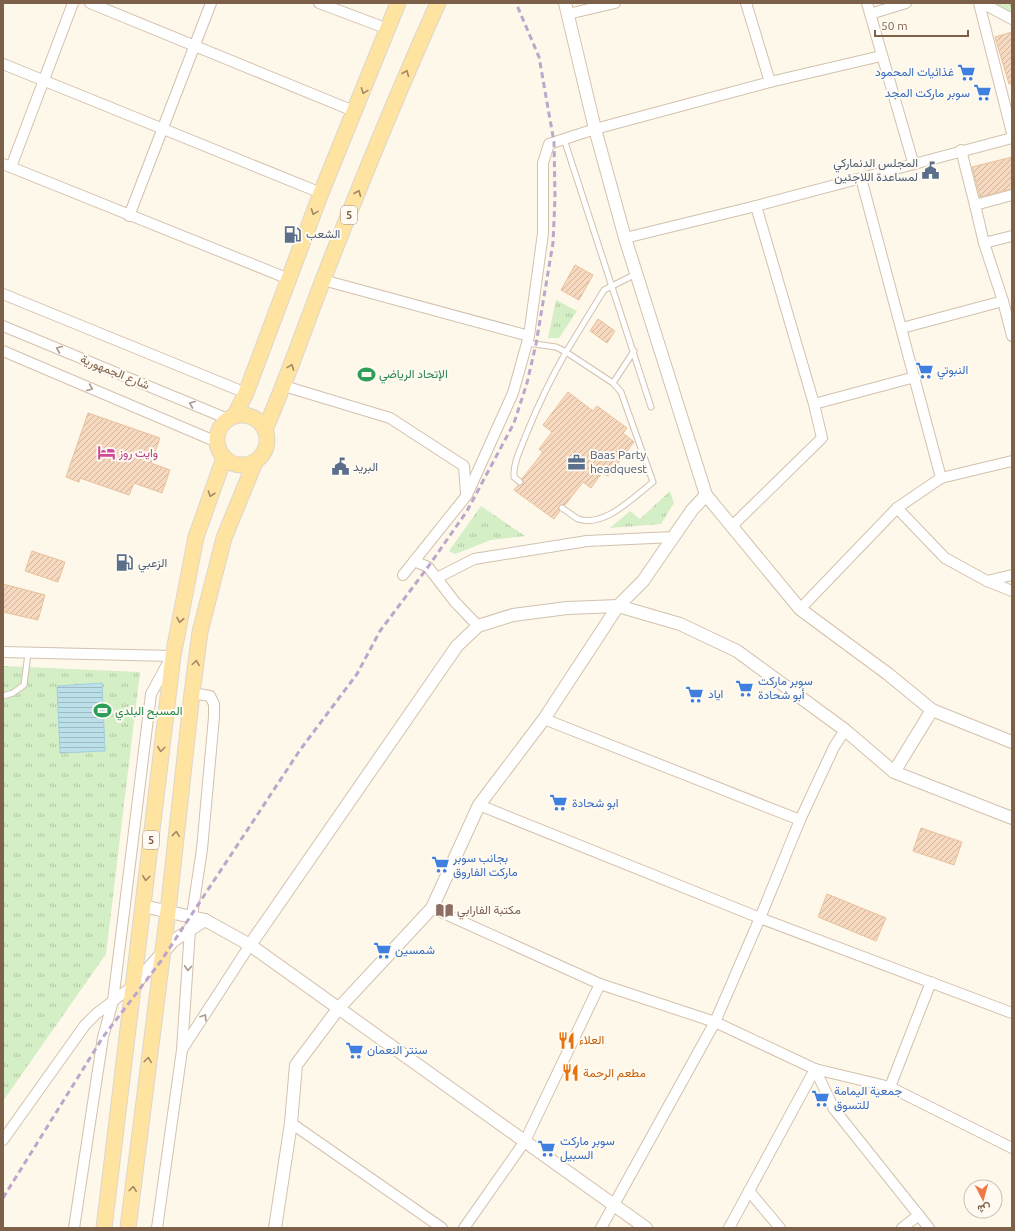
<svg xmlns="http://www.w3.org/2000/svg" width="1015" height="1231" font-family="Ubuntu,Vazirmatn,sans-serif">
<defs>
<pattern id="grass-tufts" width="24" height="20" patternUnits="userSpaceOnUse"><rect width="24" height="20" fill="#d4eec6"/><path d="M3 7l-1-3M5 7V3M7 7l1-3M15 17l-1-3M17 17v-4M19 17l1-3" fill="none" stroke="#b1c4a3"/></pattern>
<pattern id="water-rules" width="6" height="5" patternUnits="userSpaceOnUse"><rect width="6" height="5" fill="#bce0ea"/><path d="M0 2.5h6" fill="none" stroke="#9eb9c0"/></pattern>
<pattern id="building-hatch" width="6" height="6" patternUnits="userSpaceOnUse"><rect width="6" height="6" fill="#f6d9bf"/><path d="M-1 1l2-2M0 6l6-6M5 7l2-2" fill="none" stroke="#ccb39d"/></pattern>
</defs>
<rect width="100%" height="100%" fill="#fef8ea"/>
<g fill="url(#grass-tufts)">
<path d="M 992,3 L 1012,3 L 1012,13 Z"/>
<path d="M 556,300 L 577,311 L 559,338 L 548,338 Z"/>
<path d="M 670,491 L 674,503 L 661,524 L 610,528 L 630,511 L 640,519 Z"/>
<path d="M 481,506 L 525,536 L 491,540 L 455,554 L 449,551 Z"/>
<path d="M 3,666 L 140,672 L 106,954 L 3,1101 Z"/>
</g>
<path fill="url(#water-rules)" stroke="#a1d0dd" d="M 102,683 L 105,751 L 60,753 L 57,686 Z"/>
<g fill="url(#building-hatch)" stroke="#eac19e">
<path d="M 1012,32 L 1012,84 L 1009,84 L 995,37 Z"/>
<path d="M 1012,157 L 1012,189 L 980,197 L 972,167 Z"/>
<path d="M 575,265 L 593,275 L 579,300 L 561,290 Z"/>
<path d="M 598,319 L 615,331 L 607,343 L 590,331 Z"/>
<path d="M 568,392 L 593,411 L 597,406 L 627,428 L 623,433 L 634,442 L 608,476 L 602,473 L 591,488 L 583,482 L 565,505 L 559,506 L 560,511 L 554,519 L 514,490 L 518,485 L 523,484 L 522,479 L 543,452 L 539,449 L 552,432 L 543,425 Z"/>
<path d="M 88,413 L 160,438 L 151,463 L 170,470 L 162,493 L 134,483 L 129,495 L 80,478 L 79,482 L 66,477 Z"/>
<path d="M 32,551 L 65,562 L 58,582 L 25,571 Z"/>
<path d="M 3,584 L 45,595 L 38,620 L 3,612 Z"/>
<path d="M 921,828 L 962,842 L 954,865 L 913,851 Z"/>
<path d="M 827,894 L 886,918 L 876,941 L 818,917 Z"/>
</g>
<g fill="none" stroke-linecap="round" stroke-linejoin="round">
<defs>
<g id="service">
<path d="M 564,139 L 651,407"/>
<path d="M 613,383 L 566,352 L 604,290 L 636,274"/>
<path d="M 520,482 L 514,477 C 513,463 521,448 526,435 C 538,405 550,380 566,352 L 556,347 L 527,343"/>
<path d="M 562,508 C 567,511 573,516 578,519 C 604,528 634,497 653,482 L 621,392 L 613,383 L 634,351"/>
<path d="M 3,696 L 13,693 L 24,685 L 28,653"/>
</g>
<g id="minor">
<path d="M 90,3 L 356,112"/>
<path d="M 319,3 L 388,29"/>
<path d="M 746,3 L 770,82"/>
<path d="M 867,3 L 913,162"/>
<path d="M 979,3 L 1012,133"/>
<path d="M 982,3 L 1012,19"/>
<path d="M 568,14 L 615,3"/>
<path d="M 870,14 L 906,3"/>
<path d="M 3,64 L 321,193"/>
<path d="M 961,150 L 975,205"/>
<path d="M 3,164 L 289,279"/>
<path d="M 11,167 L 73,3"/>
<path d="M 861,178 L 941,478"/>
<path d="M 1012,195 L 975,205 L 984,243 L 1012,236"/>
<path d="M 129,216 L 211,3"/>
<path d="M 625,238 L 756,206 L 1012,138"/>
<path d="M 984,243 L 1003,301 L 1012,336"/>
<path d="M 323,280 L 529,336"/>
<path d="M 3,294 L 246,393"/>
<path d="M 3,326 L 228,419"/>
<path d="M 902,328 L 1003,301"/>
<path d="M 3,351 L 217,442"/>
<path d="M 284,386 L 390,418 L 464,466 L 466,493"/>
<path d="M 814,404 L 915,377"/>
<path d="M 897,508 L 945,558 L 987,581 L 1012,591"/>
<path d="M 731,527 L 822,438 L 814,404 L 756,206"/>
<path d="M 414,561 L 428,567 L 455,602 L 478,626"/>
<path d="M 403,575 L 467,495 L 513,393 L 529,336 L 543,233 L 543,163 L 549,144 L 595,129 L 770,82 L 881,56"/>
<path d="M 437,578 L 474,559 L 587,541 L 674,537"/>
<path d="M 987,581 L 1012,575"/>
<path d="M 800,609 L 897,508 L 941,478 L 1012,461"/>
<path d="M 3,652 L 173,656"/>
<path d="M 544,719 L 800,820"/>
<path d="M 479,805 L 760,918 L 1012,1013"/>
<path d="M 432,908 L 600,984 L 715,1022 L 815,1069 L 890,1087 L 1012,1148"/>
<path d="M 183,1048 L 250,945"/>
<path d="M 815,1069 L 834,1109 L 929,1228"/>
<path d="M 890,1087 L 931,982"/>
<path d="M 291,1123 L 442,1228"/>
<path d="M 3,1140 L 85,1025 L 96,1014 L 134,985"/>
<path d="M 749,1191 L 780,1228"/>
<path d="M 74,1228 L 103,1037 L 113,1001 L 151,694 L 170,659"/>
<path d="M 157,1228 L 182,1050 L 190,929 L 202,849 L 214,717 L 214,704 L 210,696 L 192,693"/>
<path d="M 464,1228 L 525,1141 L 600,984"/>
<path d="M 601,1228 L 715,1022 L 760,918 L 800,820 L 834,747 L 845,730"/>
<path d="M 729,1228 L 815,1069"/>
<path d="M 902,1228 L 919,1215"/>
</g>
<g id="tertiary">
<path d="M 565,3 L 595,129 L 625,238 L 706,495 L 800,609 L 888,674 L 932,710 L 1012,742"/>
<path d="M 894,772 L 932,710"/>
<path d="M 143,906 L 205,920 L 250,945 L 646,1228"/>
<path d="M 250,945 L 457,646 L 478,626 L 513,615 L 567,608 L 618,606 L 680,624 L 737,651 L 845,730 L 894,772 L 1012,818"/>
<path d="M 134,985 L 173,941 L 205,920"/>
<path d="M 275,1228 L 291,1123 L 296,1065 L 338,1009 L 432,908 L 479,805 L 544,719 L 618,606 L 643,581 L 692,510 L 706,495"/>
</g>
<g id="primary">
<circle cx="242" cy="440" r="25"/>
<path d="M 235,415 L 246,393 L 321,193 L 398,3"/>
<path d="M 265,429 C 287,380 304,329 323,280 C 359,187 397,94 438,3"/>
<path d="M 104,1228 L 173,656 L 196,537 L 224,458"/>
<path d="M 128,1228 L 168,911 L 192,693 L 200,632 L 224,538 L 255,462"/>
</g>
</defs>
<use href="#service" stroke="#d3c1ae" stroke-width="7"/>
<use href="#minor" stroke="#d3c1ae" stroke-width="12"/>
<use href="#tertiary" stroke="#d3c1ae" stroke-width="14"/>
<use href="#primary" stroke="#ddd6d0" stroke-width="17"/>
<use href="#service" stroke="#fff" stroke-width="5"/>
<use href="#minor" stroke="#fff" stroke-width="10"/>
<use href="#tertiary" stroke="#fff" stroke-width="12"/>
<use href="#primary" stroke="#ffe3a0" stroke-width="15"/>
<path stroke="#bca6cb" stroke-width="3" stroke-dasharray="6 4" stroke-linecap="butt" d="M 3,1198 L 103,1037 L 161,961 L 300,750 L 357,674 L 380,631 L 428,567 L 467,511 L 514,423 L 527,383 L 536,344 L 553,243 L 555,198 L 554,142 L 539,57 L 516,3"/>
</g>
<defs><path id="oneway-chevron" d="M-2-3.5L2.5 0L-2 3.5" fill="none" stroke-width="1.6" stroke-linecap="round" stroke-linejoin="round"/></defs>
<g stroke="#a48764">
<use href="#oneway-chevron" transform="translate(406 73) rotate(-68)"/>
<use href="#oneway-chevron" transform="translate(364 91) rotate(111)"/>
<use href="#oneway-chevron" transform="translate(358 193) rotate(-68)"/>
<use href="#oneway-chevron" transform="translate(314 212) rotate(111)"/>
<use href="#oneway-chevron" transform="translate(291 367) rotate(-70)"/>
<use href="#oneway-chevron" transform="translate(211 494) rotate(109)"/>
<use href="#oneway-chevron" transform="translate(180 620) rotate(101)"/>
<use href="#oneway-chevron" transform="translate(196 663) rotate(-82)"/>
<use href="#oneway-chevron" transform="translate(161 749) rotate(97)"/>
<use href="#oneway-chevron" transform="translate(176 834) rotate(-84)"/>
<use href="#oneway-chevron" transform="translate(146 878) rotate(97)"/>
<use href="#oneway-chevron" transform="translate(148 1060) rotate(-83)"/>
<use href="#oneway-chevron" transform="translate(133 1189) rotate(-83)"/>
</g>
<g stroke="#aa9889">
<use href="#oneway-chevron" transform="translate(59 349) rotate(-158)"/>
<use href="#oneway-chevron" transform="translate(90 388) rotate(23)"/>
<use href="#oneway-chevron" transform="translate(192 404) rotate(-158)"/>
<use href="#oneway-chevron" transform="translate(188 968) rotate(94)"/>
<use href="#oneway-chevron" transform="translate(204 1017) rotate(-57)"/>
</g>
<defs>
<symbol id="supermarket-bare" viewBox="-9 -9 18 18"><path d="M-6-5.5h2.5l.6 2H6L4.5 2H-2.5L-4.4-4H-6ZM-1.5 3.2a1.3 1.3 0 1 0 .1 0ZM3 3.2a1.3 1.3 0 1 0 .1 0Z" fill="#3f7fe0" stroke="#fffbf2" stroke-width="2.5" paint-order="stroke"/></symbol>
<symbol id="civic-bare" viewBox="-9 -9 18 18"><path d="M-.6-6.5H3V-4.5H.6V-3L4-1V1h2V6H-6V1h2V-1L-.6-3ZM-1.2 2.5V6h2.4V2.5Z" fill="#5c6f8a" stroke="#fffbf2" stroke-width="2.5" paint-order="stroke"/></symbol>
<symbol id="fuel-bare" viewBox="-9 -9 18 18"><path d="M-5.5-6h7V0h2V4h1.3V-2.5L3-4.5l.8-.8L6-3V5H2.5V1h-1V6h-7ZM-4.2-4.7v3.2H.2V-4.7Z" fill="#5c6f8a" stroke="#fffbf2" stroke-width="2.5" paint-order="stroke"/></symbol>
<symbol id="stadium-bare" viewBox="-9 -9 18 18"><path d="M0-5a6.5 5 0 1 0 0 10a6.5 5 0 1 0 0-10ZM-3.5-1.8h7v3.6h-7Z" fill="#2e9e5b" stroke="#fffbf2" stroke-width="2.5" paint-order="stroke"/></symbol>
<symbol id="hotel-bare" viewBox="-9 -9 18 18"><path d="M-6-4.5h1.5V1H6V5H4.5V3h-9V5H-6ZM-4 0a1.8 1.8 0 1 1 3.6 0ZM.5 0V-2.5h3Q6-2.5 6 0Z" fill="#d1479c" stroke="#fffbf2" stroke-width="2.5" paint-order="stroke"/></symbol>
<symbol id="office-bare" viewBox="-9 -9 18 18"><path d="M-6-3h4V-5.5h4V-3h4V5H-6ZM-1-4.5V-3h2v-1.5ZM-6 0V1H6V0Z" fill="#5c6f8a" stroke="#fffbf2" stroke-width="2.5" paint-order="stroke"/></symbol>
<symbol id="library-bare" viewBox="-9 -9 18 18"><path d="M-6-4Q-3-5.5-.7-3.5V5Q-3 3-6 4ZM6-4Q3-5.5 .7-3.5V5Q3 3 6 4Z" fill="#8d6e63" stroke="#fffbf2" stroke-width="2.5" paint-order="stroke"/></symbol>
<symbol id="restaurant-bare" viewBox="-9 -9 18 18"><path d="M-5-6h1v4h1v-4h1v4h1v-4h1v5L-1.5 .5V6h-2V.5L-5-1ZM5-6V6H3V1.5H1.5Q1.5-4 5-6Z" fill="#e8710a" stroke="#fffbf2" stroke-width="2.5" paint-order="stroke"/></symbol>
</defs>
<g fill-rule="evenodd">
<use href="#supermarket-bare" x="954" y="60" width="25" height="25"/>
<use href="#supermarket-bare" x="970" y="80" width="25" height="25"/>
<use href="#civic-bare" x="918" y="158" width="25" height="25"/>
<use href="#fuel-bare" x="280" y="222" width="25" height="25"/>
<use href="#supermarket-bare" x="912" y="358" width="25" height="25"/>
<use href="#stadium-bare" x="354" y="362" width="25" height="25"/>
<use href="#hotel-bare" x="94" y="440" width="25" height="25"/>
<use href="#office-bare" x="564" y="450" width="25" height="25"/>
<use href="#civic-bare" x="328" y="454" width="25" height="25"/>
<use href="#fuel-bare" x="112" y="550" width="25" height="25"/>
<use href="#supermarket-bare" x="732" y="676" width="25" height="25"/>
<use href="#supermarket-bare" x="682" y="682" width="25" height="25"/>
<use href="#stadium-bare" x="90" y="698" width="25" height="25"/>
<use href="#supermarket-bare" x="546" y="790" width="25" height="25"/>
<use href="#supermarket-bare" x="428" y="852" width="25" height="25"/>
<use href="#library-bare" x="432" y="898" width="25" height="25"/>
<use href="#supermarket-bare" x="370" y="938" width="25" height="25"/>
<use href="#restaurant-bare" x="554" y="1028" width="25" height="25"/>
<use href="#supermarket-bare" x="342" y="1038" width="25" height="25"/>
<use href="#restaurant-bare" x="558" y="1060" width="25" height="25"/>
<use href="#supermarket-bare" x="808" y="1086" width="25" height="25"/>
<use href="#supermarket-bare" x="534" y="1136" width="25" height="25"/>
</g>
<g text-anchor="middle" stroke-width="4" stroke-linejoin="round" paint-order="stroke">
<g fill="#fffbf2" stroke="#a48e7c" stroke-width="1">
<rect x="341" y="206" width="16" height="18" rx="3"/>
<rect x="143" y="831" width="16" height="18" rx="3"/>
</g>
<g font-size="11" font-weight="bold" fill="#7d604a">
<text x="349" y="219">5</text>
<text x="151" y="844">5</text>
</g>
<g font-size="12" fill="#366cbe" stroke="#fffbf2" text-anchor="start">
<text x="954" y="76" text-anchor="end">غذائيات المحمود</text>
<text x="970" y="97" text-anchor="end">سوبر ماركت المجد</text>
<text x="937" y="374">النبوتي</text>
<text x="758" y="685">سوبر ماركت<tspan x="758" dy="14">أبو شحادة</tspan></text>
<text x="708" y="698">اياد</text>
<text x="572" y="807">ابو شحادة</text>
<text x="453" y="862">بجانب سوبر<tspan x="453" dy="14">ماركت الفاروق</tspan></text>
<text x="395" y="954">شمسين</text>
<text x="367" y="1054">سنتر النعمان</text>
<text x="834" y="1095">جمعية اليمامة<tspan x="834" dy="14">للتسوق</tspan></text>
<text x="560" y="1145">سوبر ماركت<tspan x="560" dy="14">السبيل</tspan></text>
</g>
<g font-size="12" fill="#4e5e75" stroke="#fffbf2" text-anchor="start">
<text x="918" y="167" text-anchor="end">المجلس الدنماركي<tspan x="918" dy="14">لمساعدة اللاجئين</tspan></text>
<text x="306" y="238">الشعب</text>
<text x="590" y="459">Baas Party<tspan x="590" dy="14">headquest</tspan></text>
<text x="353" y="471">البريد</text>
<text x="138" y="567">الزعبي</text>
</g>
<g font-size="12" fill="#7d604a" stroke="#fffbf2">
<text transform="translate(115 372) rotate(22)" y="4">شارع الجمهورية</text>
</g>
<g font-size="12" fill="#27864d" stroke="#fffbf2" text-anchor="start">
<text x="379" y="378">الإتحاد الرياضي</text>
<text x="115" y="715">المسبح البلدي</text>
</g>
<g font-size="12" fill="#b23c85" stroke="#fffbf2" text-anchor="start">
<text x="119" y="457">وايت روز</text>
</g>
<g font-size="12" fill="#785e54" stroke="#fffbf2" text-anchor="start">
<text x="457" y="914">مكتبة الفارابي</text>
</g>
<g font-size="12" fill="#c56008" stroke="#fffbf2" text-anchor="start">
<text x="579" y="1044">العلاء</text>
<text x="583" y="1077">مطعم الرحمة</text>
</g>
</g>
<rect width="1015" height="1231" fill="none" stroke="#7d604a" stroke-width="8"/>
<g transform="translate(983 1199) rotate(174)"><circle r="19" fill="#fffbf2" stroke="#cbbdaf"/>
<path d="M0-3L7 15L0 10L-7 15Z" fill="#f17947"/>
<text y="-6" font-size="11" font-weight="bold" text-anchor="middle" fill="#7d604a">ش</text>
</g>
<path d="M875 30v6h93v-6" fill="none" stroke="#7d604a" stroke-width="2"/>
<text x="881" y="30" font-size="12" fill="#7d604a" stroke="#fffbf2" stroke-width="3" paint-order="stroke">50 m</text>
</svg>
